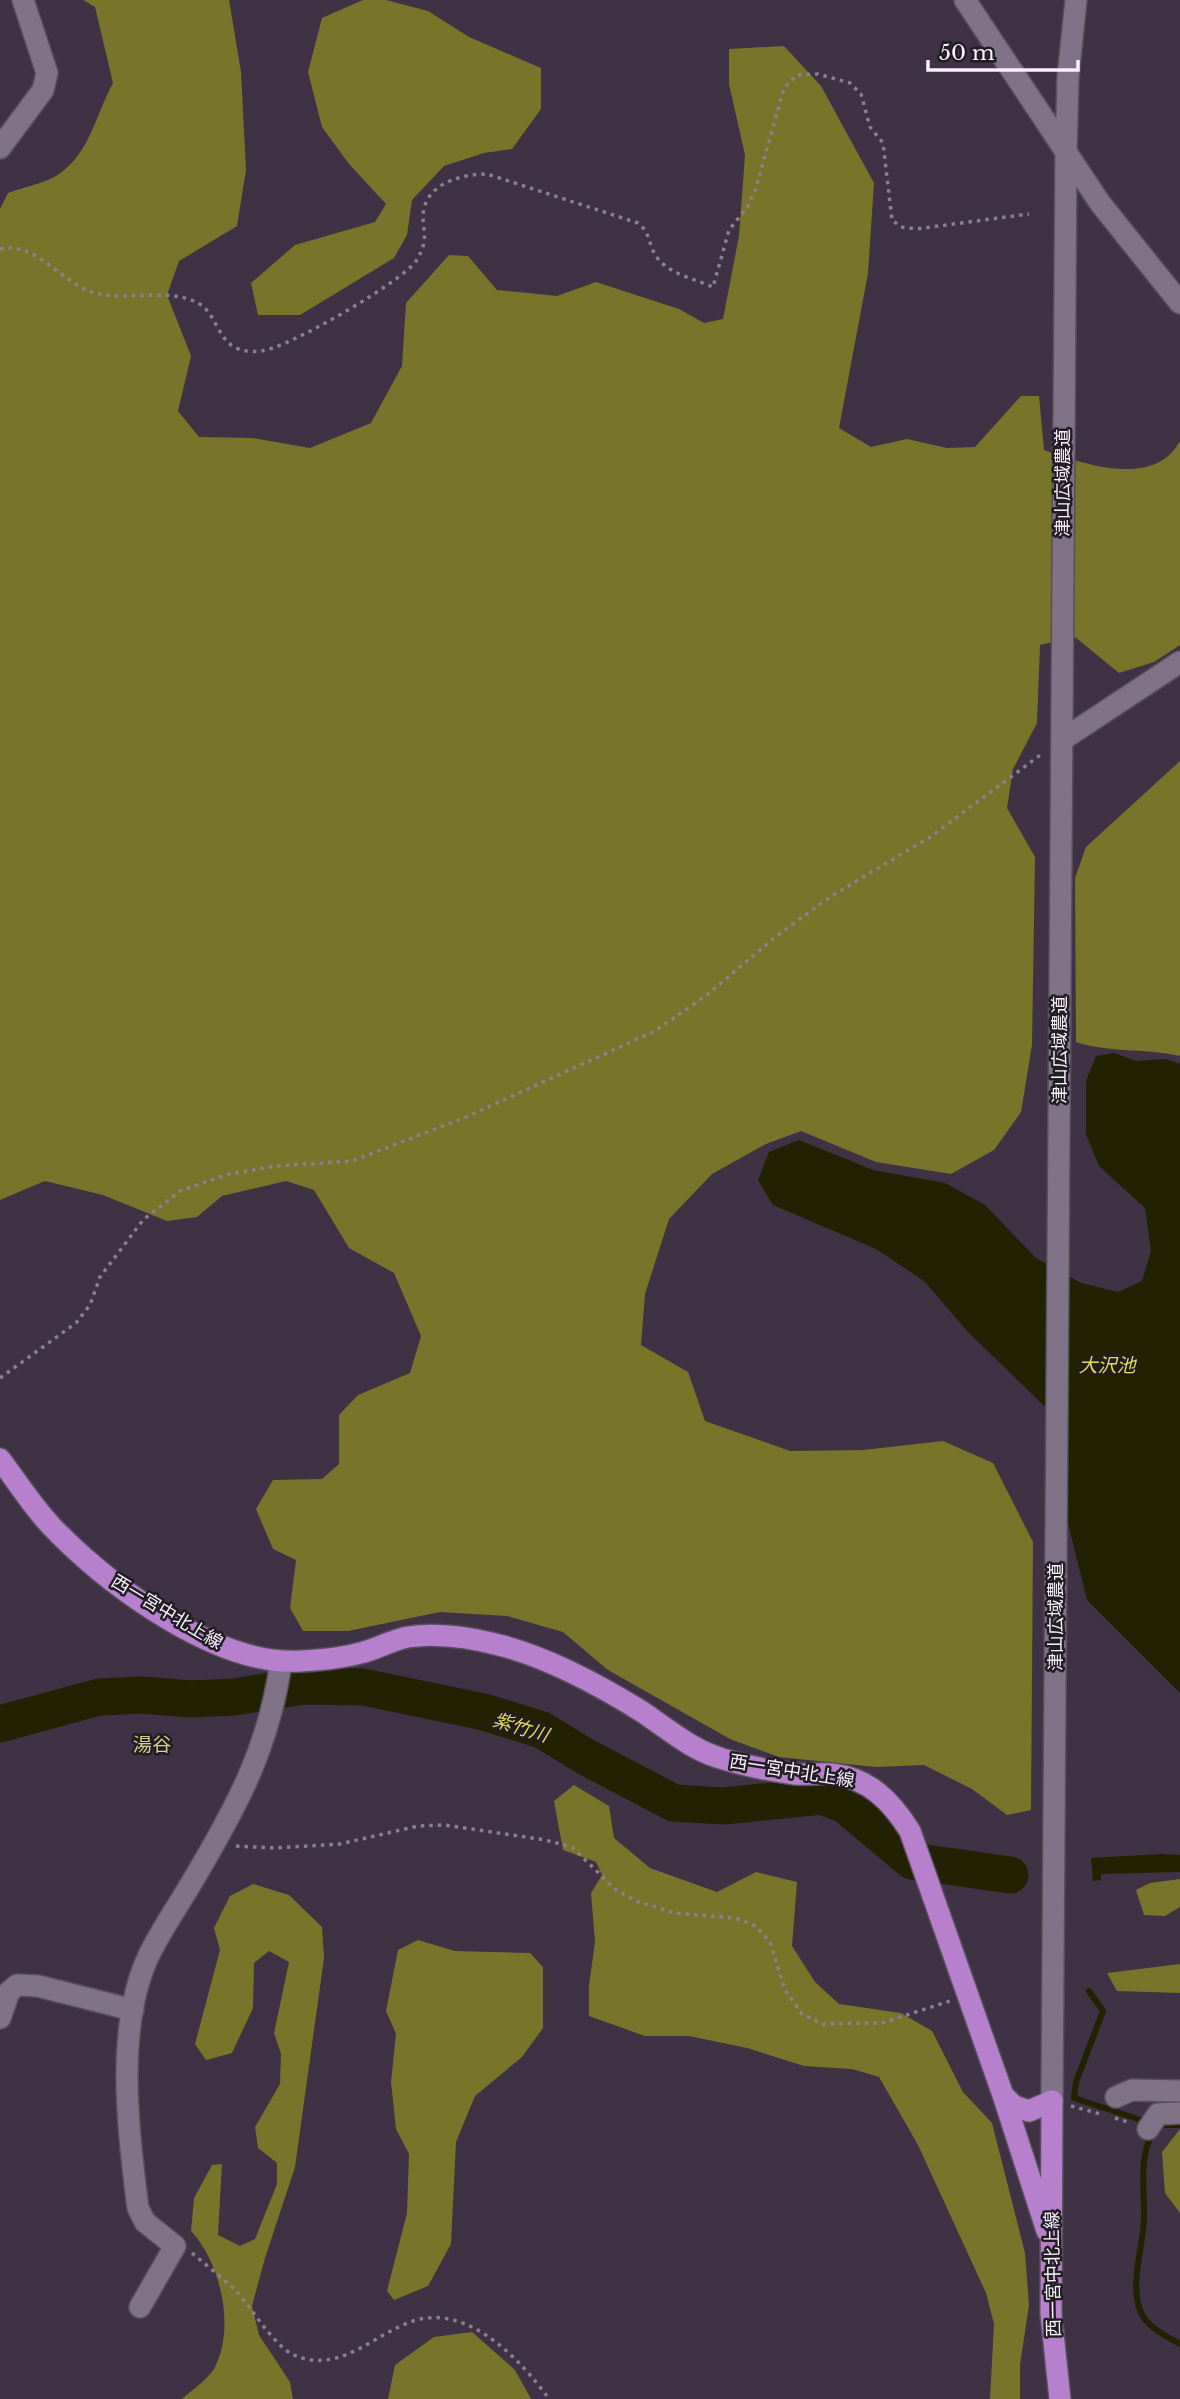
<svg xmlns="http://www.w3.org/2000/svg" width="1180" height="2399" font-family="'Libre Baskerville','Noto Sans JP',serif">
<rect width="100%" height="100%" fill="#3e3244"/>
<g fill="#78752a">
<path d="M 83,0 L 229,0 L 241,72 L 246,170 L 237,226 L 179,261 L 167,295 L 191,356 L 178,411 L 199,437 L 252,438 L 310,448 L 371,423 L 402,366 L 406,303 L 449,255 L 468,256 L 497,290 L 557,296 L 596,282 L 679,309 L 704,323 L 723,319 L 739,236 L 745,155 L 729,84 L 729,49 L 784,46 L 821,86 L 874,183 L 868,273 L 839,428 L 871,447 L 907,439 L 947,448 L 975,447 L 1021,396 L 1039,396 L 1044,450 C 1084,464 1154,489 1180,441 L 1180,645 L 1154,662 L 1119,673 L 1075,637 L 1040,645 L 1037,723 L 1013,769 L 1007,808 L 1035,857 L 1032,1045 L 1021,1112 L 994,1150 L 951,1174 L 876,1162 L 801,1131 L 766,1144 L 712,1174 L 669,1219 L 645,1294 L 641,1345 L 688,1372 L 705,1421 L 790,1451 L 863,1450 L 943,1441 L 993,1463 L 1033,1542 L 1031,1810 L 1007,1815 L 972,1789 L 924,1765 L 876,1767 L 779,1757 L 730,1739 L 608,1670 L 563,1632 L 507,1616 L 440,1612 L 348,1631 L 303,1631 L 290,1608 L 296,1560 L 273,1549 L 256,1509 L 273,1480 L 322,1479 L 339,1464 L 339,1415 L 358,1395 L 410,1373 L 421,1336 L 394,1273 L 349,1248 L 314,1190 L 286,1181 L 222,1196 L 197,1217 L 167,1221 L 103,1195 L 45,1181 L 0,1200 L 0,209 L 8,193 C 24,187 46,183 59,174 C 90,153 96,114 113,83 L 95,7 Z"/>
<path d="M 363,0 L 386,0 L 428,11 L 469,37 L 541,68 L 541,109 L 512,149 L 484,153 L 444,166 L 412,200 L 407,235 L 394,258 L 300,315 L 258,315 L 251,283 L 295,245 L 375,222 L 386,204 L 349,164 L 322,127 L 308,72 L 322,18 Z"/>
<path d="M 1180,761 L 1180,1056 C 1146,1048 1110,1053 1076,1042 L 1075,878 L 1086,847 Z"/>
<path d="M 574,1785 L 609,1806 L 614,1838 L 650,1868 L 717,1892 L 756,1872 L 797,1882 L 792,1946 L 815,1982 L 839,2004 L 901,2013 L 932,2031 L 963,2092 L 992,2123 L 1025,2253 L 1029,2305 L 1020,2365 L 1020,2399 L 990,2399 L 994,2324 L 986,2293 L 918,2145 L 879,2077 L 852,2069 L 804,2066 L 747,2048 L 689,2036 L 645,2036 L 589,2016 L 589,1985 L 595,1942 L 591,1893 L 602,1875 L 596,1862 L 563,1850 L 554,1801 Z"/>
<path d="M 1180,1879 L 1180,1907 L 1165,1916 L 1144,1915 L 1136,1890 L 1150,1883 Z"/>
<path d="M 253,1884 L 289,1895 L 322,1927 L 324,1958 L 295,2167 L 265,2258 L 252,2306 L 259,2335 L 290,2382 L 293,2399 L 182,2399 C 192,2390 207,2380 214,2369 C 236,2329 221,2263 191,2231 L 194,2198 L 212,2165 L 222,2164 L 218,2235 L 240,2246 L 255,2239 L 277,2184 L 277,2163 L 258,2148 L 255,2127 L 280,2084 L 281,2054 L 274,2033 L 289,1962 L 269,1951 L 254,1963 L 253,2008 L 232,2053 L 206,2060 L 195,2044 L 220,1950 L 214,1928 L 230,1896 Z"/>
<path d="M 418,1940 L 455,1951 L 530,1953 L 543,1967 L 543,2028 L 522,2057 L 475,2096 L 456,2142 L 451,2244 L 428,2286 L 394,2300 L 387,2291 L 407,2213 L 409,2154 L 396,2129 L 391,2082 L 396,2034 L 386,2011 L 398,1950 Z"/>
<path d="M 1180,1964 L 1180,1993 L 1117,1991 L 1107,1973 Z"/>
<path d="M 1180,2129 L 1180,2213 L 1165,2193 L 1162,2152 Z"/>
<path d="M 472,2332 L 515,2370 L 531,2399 L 388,2399 L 395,2365 L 434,2337 Z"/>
</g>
<g fill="#222102">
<path d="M 1114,1053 L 1136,1061 L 1166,1059 L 1180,1064 L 1180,1693 L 1087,1600 L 1068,1523 L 1066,1427 L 968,1332 L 924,1281 L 876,1249 L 773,1205 L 758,1180 L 769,1152 L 799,1140 L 873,1170 L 945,1183 L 985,1205 L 1036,1258 L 1081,1283 L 1118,1292 L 1142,1281 L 1151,1251 L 1145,1208 L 1099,1166 L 1086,1134 L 1086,1081 L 1096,1056 Z"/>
<path d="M 1161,1854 L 1180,1855 L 1180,1872 L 1101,1874 L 1101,1880 L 1093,1881 L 1091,1858 Z"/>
</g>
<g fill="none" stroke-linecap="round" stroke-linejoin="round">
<g stroke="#222102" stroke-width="6">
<path d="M 1089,1991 L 1103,2011 L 1076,2082 L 1074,2098 L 1147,2122"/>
<path d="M 1158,2125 L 1180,2125"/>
<path d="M 1152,2134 C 1138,2161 1145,2190 1144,2219 C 1143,2247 1130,2282 1140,2310 C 1145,2326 1166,2336 1180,2344"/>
</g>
<path stroke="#222102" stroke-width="37" d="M 0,1724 L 99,1697 L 142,1695 L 191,1699 L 234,1697 L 303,1686 L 363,1687 L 484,1712 L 542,1730 L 586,1757 L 674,1803 L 723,1806 L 822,1796 L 845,1805 L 912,1861 L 1010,1875"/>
<defs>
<g id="minor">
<path d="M 965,0 L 1100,203 L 1180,303"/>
<path d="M 0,148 L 43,90 L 47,73 L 23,0"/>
<path d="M 1062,740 L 1180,662"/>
<path d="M 0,2018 L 9,1992 L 17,1985 L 38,1986 L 133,2010"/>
<path d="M 1116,2097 L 1132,2090 L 1180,2091"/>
<path d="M 1052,2101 L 1066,154 L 1068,77 L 1076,0"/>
<path d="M 1148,2129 L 1158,2114 L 1180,2113"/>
<path d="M 140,2307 L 175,2246 L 145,2222 L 138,2208 C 128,2133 115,2026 149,1955 C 161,1930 178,1906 192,1882 C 236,1808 269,1748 281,1662"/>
</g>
<g id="major">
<path d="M 0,1459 C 19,1484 36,1512 59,1534 C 114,1589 220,1667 301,1661 C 321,1660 344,1658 364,1652 C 379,1648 392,1640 408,1637 C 439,1632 473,1638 503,1646 C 551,1659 599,1685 641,1711 C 668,1729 691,1750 723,1759 C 746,1766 772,1771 795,1774 C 808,1775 820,1773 832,1774 C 869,1778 891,1801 910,1831 L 1003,2095 L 1014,2106 L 1029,2111 L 1052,2101"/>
<path d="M 1003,2095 L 1047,2231"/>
<path d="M 1052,2101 L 1051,2314 L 1060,2399"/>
</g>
</defs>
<use href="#minor" stroke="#584e5c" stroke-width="24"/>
<use href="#major" stroke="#584e5c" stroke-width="24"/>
<g stroke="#8a808f" stroke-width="3.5" stroke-dasharray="3.5 5" stroke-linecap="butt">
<path d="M 0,249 C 34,241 60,280 89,291 C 124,304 166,286 198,303 C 222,316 215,356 261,351 C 287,349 403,281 416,261 C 433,235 418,226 425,205 C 433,181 466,174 487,174 L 638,223 C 652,234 648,248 659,260 C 671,274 697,280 713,287 L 729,230 L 748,206 L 756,188 L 784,88 L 797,75 L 818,74 L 850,83 L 861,94 L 870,127 L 883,143 L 892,220 L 901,227 L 916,229 L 1029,214"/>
<path d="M 0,1378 L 76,1323 L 90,1305 L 100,1277 L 143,1220 L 180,1191 L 225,1175 L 276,1166 L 352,1161 L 464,1118 L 655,1031 L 707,995 L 774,938 L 830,897 L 930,837 L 1043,753"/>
<path d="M 236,1846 L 274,1848 L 340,1844 L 418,1826 L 444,1825 L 545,1840 L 572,1847 L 615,1889 L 636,1901 L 675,1913 L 735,1918 L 756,1926 L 770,1942 L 785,1990 L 802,2014 L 823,2024 L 882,2023 L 950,2001"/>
<path d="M 1071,2106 L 1104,2115"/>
<path d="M 1115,2118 L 1131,2123"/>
<path d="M 192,2253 C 207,2266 223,2278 237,2292 C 253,2310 274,2346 294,2355 C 339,2375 374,2334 413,2321 C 468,2303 521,2360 549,2399"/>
</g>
<use href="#minor" stroke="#817387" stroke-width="21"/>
<use href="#major" stroke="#b680cc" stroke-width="21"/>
</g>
<g text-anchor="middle" stroke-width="5" stroke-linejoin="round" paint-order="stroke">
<g font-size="18" fill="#f8f1fc" stroke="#221c24">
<text transform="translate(1063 483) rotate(-90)" y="6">津山広域農道</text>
<text transform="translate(1060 1050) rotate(-90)" y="6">津山広域農道</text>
<text transform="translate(167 1612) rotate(31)" y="6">西一宮中北上線</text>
<text transform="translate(1056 1617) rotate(-90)" y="6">津山広域農道</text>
<text transform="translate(792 1771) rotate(9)" y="6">西一宮中北上線</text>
<text transform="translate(1053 2274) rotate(-91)" y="6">西一宮中北上線</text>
</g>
<g font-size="19" font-style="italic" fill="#e1db59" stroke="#221c24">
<text x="1107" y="1372">大沢池</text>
<text transform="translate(521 1727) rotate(17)" y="7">紫竹川</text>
</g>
<g font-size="19" fill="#d5d384" stroke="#221c24">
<text x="152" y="1751">湯谷</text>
</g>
</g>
<path d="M928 60v10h150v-10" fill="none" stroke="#f8f1fc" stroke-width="3.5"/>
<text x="939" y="60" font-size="21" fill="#f8f1fc" stroke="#221c24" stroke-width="5" paint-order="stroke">50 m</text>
</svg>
